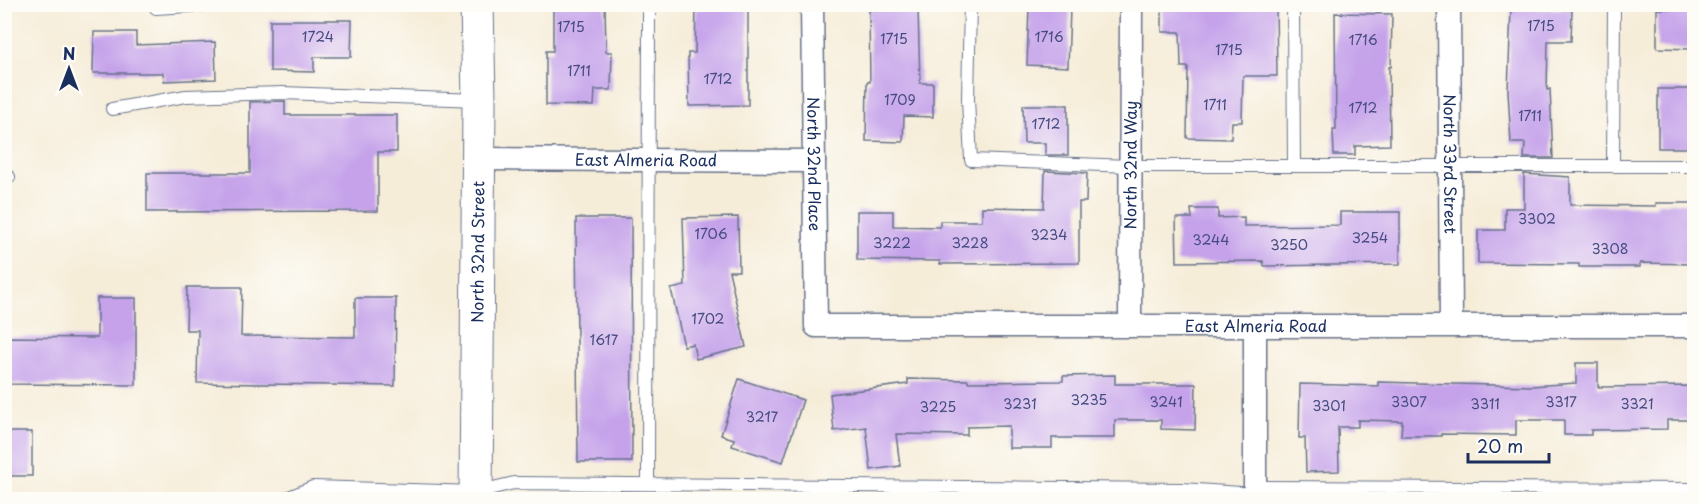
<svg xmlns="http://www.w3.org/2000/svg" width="1699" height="504" font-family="'Playpen Sans',sans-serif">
<rect width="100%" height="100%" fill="#fdfcf7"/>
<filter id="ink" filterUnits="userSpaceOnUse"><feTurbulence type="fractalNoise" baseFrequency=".0167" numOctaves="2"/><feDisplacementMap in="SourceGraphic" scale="12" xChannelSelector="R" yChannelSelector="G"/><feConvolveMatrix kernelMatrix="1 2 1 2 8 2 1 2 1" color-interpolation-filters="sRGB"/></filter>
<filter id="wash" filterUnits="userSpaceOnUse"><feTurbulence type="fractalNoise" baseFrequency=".008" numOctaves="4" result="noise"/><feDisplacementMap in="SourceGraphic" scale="24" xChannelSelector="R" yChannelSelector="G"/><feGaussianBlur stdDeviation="1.35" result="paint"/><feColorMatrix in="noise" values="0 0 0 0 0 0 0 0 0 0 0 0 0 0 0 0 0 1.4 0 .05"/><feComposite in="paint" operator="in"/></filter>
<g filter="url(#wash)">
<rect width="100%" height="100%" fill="#f6edd9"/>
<g id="blocks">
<g fill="#c5a2ea">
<path d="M 553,4 L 605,4 L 606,52 L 612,52 L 611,90 L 595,90 L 594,106 L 546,105 L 546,51 L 553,51 Z"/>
<path d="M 696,4 L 748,4 L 748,105 L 689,106 L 688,53 L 695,53 Z"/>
<path d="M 1276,4 L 1277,76 L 1243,76 L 1242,122 L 1232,122 L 1231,139 L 1187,138 L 1188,67 L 1181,67 L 1180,32 L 1162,32 L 1162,5 Z"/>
<path d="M 1029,7 L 1070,8 L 1068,67 L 1027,65 Z"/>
<path d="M 918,8 L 920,83 L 933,83 L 933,117 L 904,116 L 903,142 L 866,141 L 867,82 L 870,82 L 869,10 Z"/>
<path d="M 1511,9 L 1572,10 L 1571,41 L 1548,41 L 1547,90 L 1550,89 L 1553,158 L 1524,158 L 1525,143 L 1511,143 L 1508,91 Z"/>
<path d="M 1657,9 L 1695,9 L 1695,49 L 1657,48 Z"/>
<path d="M 1335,13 L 1392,14 L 1391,67 L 1389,67 L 1390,145 L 1355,146 L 1355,155 L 1334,155 L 1333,130 L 1336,130 Z"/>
<path d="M 270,20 L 352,20 L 351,57 L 314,57 L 314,72 L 270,71 Z"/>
<path d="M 94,32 L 136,32 L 136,45 L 215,42 L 216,79 L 164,81 L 163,73 L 93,73 Z"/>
<rect x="1658" y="89" width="37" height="59"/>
<path d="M 285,101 L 285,115 L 397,115 L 397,152 L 378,152 L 378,211 L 147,212 L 147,173 L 250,173 L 250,102 Z"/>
<path d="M 1023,105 L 1068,105 L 1068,155 L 1045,155 L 1045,143 L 1024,143 Z"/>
<path d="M 1045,171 L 1087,173 L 1086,202 L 1079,202 L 1079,263 L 940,264 L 940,261 L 857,260 L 857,211 L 893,211 L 893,226 L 940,227 L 940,221 L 982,221 L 982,207 L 1044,208 Z"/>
<path d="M 1524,174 L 1570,177 L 1570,205 L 1656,206 L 1656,203 L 1695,203 L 1695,264 L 1640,263 L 1640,267 L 1579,267 L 1579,264 L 1478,263 L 1478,230 L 1505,230 L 1505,208 L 1524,208 Z"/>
<path d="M 1191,209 L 1218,209 L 1218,218 L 1244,217 L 1244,226 L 1340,225 L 1340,212 L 1400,212 L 1400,264 L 1264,266 L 1263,261 L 1177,262 L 1176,218 L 1192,218 Z"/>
<path d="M 738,217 L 739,271 L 729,271 L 746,347 L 696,359 L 693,344 L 684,346 L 671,289 L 685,286 L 683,218 Z"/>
<path d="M 576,218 L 631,218 L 632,462 L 578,462 Z"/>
<path d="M 187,287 L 242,287 L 241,336 L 355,337 L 355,298 L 396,298 L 395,386 L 197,383 L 198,330 L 186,330 Z"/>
<path d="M 97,298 L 136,298 L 136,385 L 4,384 L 4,337 L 97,338 Z"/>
<path d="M 1576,363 L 1598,363 L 1598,387 L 1695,386 L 1695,420 L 1667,420 L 1667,429 L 1591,430 L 1591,435 L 1564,435 L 1564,420 L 1516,420 L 1516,435 L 1441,434 L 1441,436 L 1401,436 L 1402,421 L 1358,420 L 1358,427 L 1338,427 L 1339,471 L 1306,472 L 1305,438 L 1299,438 L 1300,384 L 1378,386 L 1378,382 L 1531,386 L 1576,383 Z"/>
<path d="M 1115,375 L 1115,384 L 1196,384 L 1195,430 L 1161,429 L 1161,420 L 1115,420 L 1115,438 L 1052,438 L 1052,448 L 1009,448 L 1009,426 L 967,427 L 967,435 L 896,434 L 900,466 L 871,470 L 866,427 L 834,431 L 830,394 L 908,384 L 908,379 L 968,380 L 968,382 L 1063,381 L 1063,376 Z"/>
<path d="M 739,379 L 803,400 L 783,462 L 732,446 L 734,439 L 721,435 Z"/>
<rect x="4" y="432" width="28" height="44"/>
</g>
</g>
</g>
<g filter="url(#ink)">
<use href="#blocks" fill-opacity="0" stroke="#687289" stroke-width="1.5"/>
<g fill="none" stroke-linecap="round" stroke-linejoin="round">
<defs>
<g id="lane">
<path d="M 970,4 L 968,99 L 971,160 L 1130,166 L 1694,166"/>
<path d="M 1293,4 L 1294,165"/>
<path d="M 156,8 L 221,4"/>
<path d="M 112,109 L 186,96 L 282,93 L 478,100"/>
<path d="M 1613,166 L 1614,4"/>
<path d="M 4,176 L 9,177"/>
<path d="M 648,483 L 649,4"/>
<path d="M 1255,487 L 1694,489"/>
<path d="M 282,500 L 313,487 L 476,492 L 514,483 L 1182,489 L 1255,494"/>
</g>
<g id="street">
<path id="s1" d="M 812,4 L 816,326 L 1694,326"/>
<path id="s2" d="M 1449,4 L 1451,325"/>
<path id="s3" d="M 478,159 L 814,161"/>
<path id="s4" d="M 1130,325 L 1131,4"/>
<path d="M 1255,500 L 1255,326"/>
</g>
<g id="secondary">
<path id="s5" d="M 476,500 L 479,100 L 477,4"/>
</g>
</defs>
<use href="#lane" stroke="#687289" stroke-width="14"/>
<use href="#street" stroke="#687289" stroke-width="25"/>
<use href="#secondary" stroke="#687289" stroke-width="35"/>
<use href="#lane" stroke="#fff" stroke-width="12"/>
<use href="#street" stroke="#fff" stroke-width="22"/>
<use href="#secondary" stroke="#fff" stroke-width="33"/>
</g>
</g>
<g text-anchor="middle" stroke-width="4.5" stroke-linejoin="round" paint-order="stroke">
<g font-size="14" fill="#464c81">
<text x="1541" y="31">1715</text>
<text x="571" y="32">1715</text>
<text x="318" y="42">1724</text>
<text x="1049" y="42">1716</text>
<text x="894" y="44">1715</text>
<text x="1363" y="45">1716</text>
<text x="1229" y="55">1715</text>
<text x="579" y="76">1711</text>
<text x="718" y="84">1712</text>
<text x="900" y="105">1709</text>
<text x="1215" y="110">1711</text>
<text x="1363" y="113">1712</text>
<text x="1530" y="121">1711</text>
<text x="1046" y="129">1712</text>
<text x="1537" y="224">3302</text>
<text x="711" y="239">1706</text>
<text x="1049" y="240">3234</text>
<text x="1370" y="243">3254</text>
<text x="1211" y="245">3244</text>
<text x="892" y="248">3222</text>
<text x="970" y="248">3228</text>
<text x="1289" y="250">3250</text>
<text x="1610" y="254">3308</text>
<text x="708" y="324">1702</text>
<text x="604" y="345">1617</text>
<text x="1089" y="405">3235</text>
<text x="1166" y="407">3241</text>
<text x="1409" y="407">3307</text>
<text x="1561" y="407">3317</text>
<text x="1020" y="409">3231</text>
<text x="1485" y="409">3311</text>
<text x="1637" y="409">3321</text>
<text x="1329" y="411">3301</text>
<text x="938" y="412">3225</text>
<text x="762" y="422">3217</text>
</g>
<g font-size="16" fill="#1b2f5e" stroke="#fdfcf7">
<text dy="6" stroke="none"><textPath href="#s3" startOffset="168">East Almeria Road</textPath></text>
<text dy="6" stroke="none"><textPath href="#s1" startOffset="160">North 32nd Place</textPath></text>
<text dy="6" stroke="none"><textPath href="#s4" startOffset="160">North 32nd Way</textPath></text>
<text dy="6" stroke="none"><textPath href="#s2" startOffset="160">North 33rd Street</textPath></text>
<text dy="6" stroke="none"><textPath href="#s5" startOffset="248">North 32nd Street</textPath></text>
<text dy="6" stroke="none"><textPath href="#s1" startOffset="762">East Almeria Road</textPath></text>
</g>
</g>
<rect width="1699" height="504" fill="none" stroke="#fdfcf7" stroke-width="24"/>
<g transform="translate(69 69)" stroke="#fdfcf7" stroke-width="4.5" paint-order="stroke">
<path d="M0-4.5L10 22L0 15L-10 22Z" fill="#1b2f5e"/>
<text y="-9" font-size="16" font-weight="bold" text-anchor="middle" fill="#1b2f5e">N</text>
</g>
<path d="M1468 453v9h81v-9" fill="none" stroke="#1b2f5e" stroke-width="3"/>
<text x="1477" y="453" font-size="18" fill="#1b2f5e" stroke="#fdfcf7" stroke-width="4.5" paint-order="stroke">20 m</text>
</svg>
